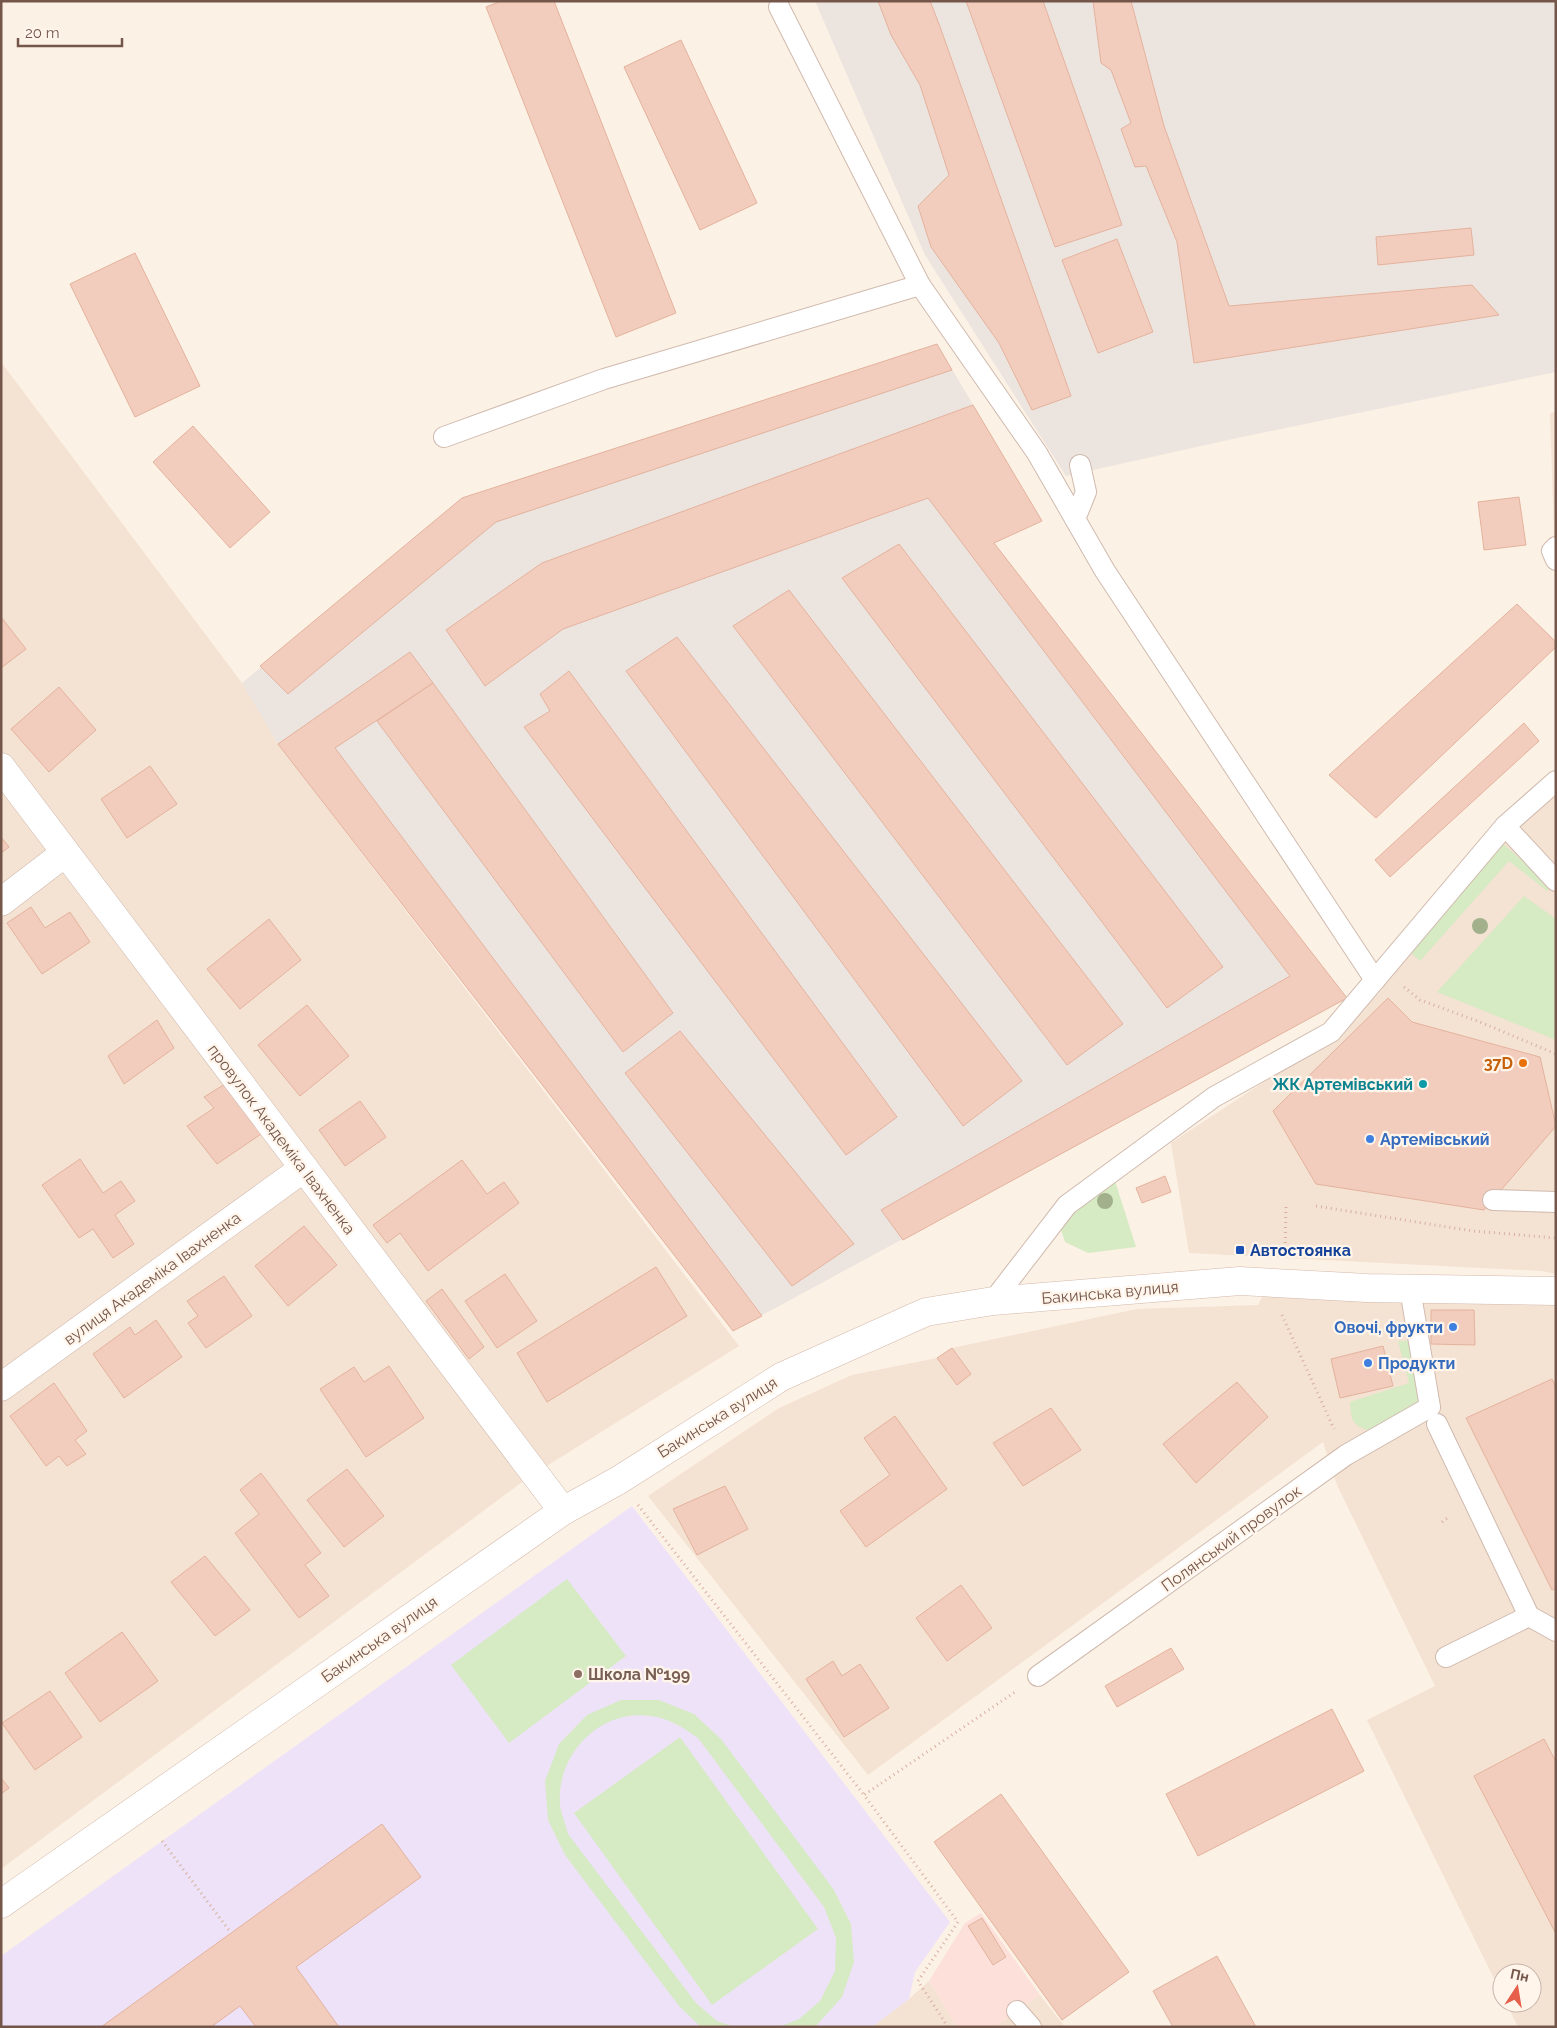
<svg xmlns="http://www.w3.org/2000/svg" width="1557" height="2028" font-family="Raleway,sans-serif">
<rect width="100%" height="100%" fill="#fcf1e5"/>
<g fill="#f4e2d3">
<path d="M 1,362 L 242,683 L 278,744 L 739,1346 L 529,1477 L 1,1869 Z"/>
<path d="M 1556,412 L 1556,541 L 1554,536 L 1550,413 Z"/>
<path d="M 1556,785 L 1556,1274 L 1542,1271 L 1189,1253 L 1171,1143 L 1338,1033 L 1381,991 L 1388,969 Z"/>
<path d="M 1266,1290 L 1556,1302 L 1556,2027 L 1518,2027 L 1506,2003 L 1532,2003 L 1532,1973 L 1502,1973 L 1502,1995 L 1367,1720 L 1435,1686 L 1337,1485 L 1323,1442 L 868,1775 L 648,1496 L 779,1408 L 852,1375 L 937,1358 L 952,1348 L 1137,1309 L 1258,1305 Z"/>
<path d="M 929,1981 L 957,2027 L 872,2027 L 909,1999 Z"/>
<path d="M 1040,1995 L 1065,2027 L 994,2027 Z"/>
</g>
<path fill="#fce0d9" d="M 981,1913 L 1040,1995 L 994,2027 L 957,2027 L 929,1981 L 965,1923 Z"/>
<g fill="#ece4df">
<path d="M 815,1 L 1556,1 L 1556,372 L 1237,438 L 1066,476 L 925,255 Z"/>
<path d="M 937,344 L 1042,521 L 994,543 L 1347,998 L 733,1331 L 728,1321 L 278,744 L 242,683 L 462,498 Z"/>
</g>
<path fill="#eee2f9" d="M 632,1506 L 950,1922 L 915,1972 L 909,1999 L 872,2027 L 1,2027 L 1,1956 Z"/>
<g fill="#d6eac3">
<path d="M 1500,841 L 1551,886 L 1547,891 L 1509,861 L 1420,961 L 1408,950 Z"/>
<path d="M 1524,896 L 1556,919 L 1556,1040 L 1437,992 Z"/>
<path d="M 1115,1181 L 1136,1247 L 1088,1253 L 1065,1242 L 1061,1230 L 1066,1218 Z"/>
<path d="M 1398,1341 L 1412,1341 L 1419,1407 L 1372,1432 C 1353,1425 1351,1423 1350,1402 L 1409,1383 Z"/>
<path d="M 567,1579 L 626,1656 L 509,1743 L 451,1665 Z"/>
<path d="M 621,1700 L 659,1700 L 694,1714 L 721,1739 L 834,1890 L 851,1924 L 854,1962 L 842,1997 L 816,2026 L 779,2027 L 799,2019 L 820,2001 L 835,1971 L 836,1938 L 824,1907 L 698,1738 C 682,1727 669,1718 650,1716 C 599,1709 556,1755 560,1805 C 561,1814 566,1825 568,1834 L 696,2003 L 717,2021 L 735,2027 L 701,2027 L 679,2006 L 565,1855 L 548,1820 L 545,1781 L 559,1744 L 587,1715 Z"/>
<path d="M 680,1737 L 818,1929 L 712,2005 L 574,1813 Z"/>
</g>
<g fill="#f2cdbd" stroke="#e4b29d">
<path d="M 501,1 L 554,1 L 676,313 L 616,337 L 486,7 Z"/>
<path d="M 878,1 L 930,1 L 939,24 L 1071,396 L 1032,410 L 999,343 L 931,247 L 918,206 L 949,175 L 920,85 L 891,35 Z"/>
<path d="M 966,1 L 1043,1 L 1122,225 L 1055,247 Z"/>
<path d="M 1093,1 L 1131,1 L 1164,126 L 1229,306 L 1472,285 L 1499,315 L 1194,363 L 1177,242 L 1146,166 L 1135,167 L 1121,129 L 1131,123 L 1111,70 L 1101,63 Z"/>
<path d="M 681,40 L 757,203 L 700,230 L 624,67 Z"/>
<path d="M 1471,228 L 1474,255 L 1378,265 L 1376,237 Z"/>
<path d="M 1117,239 L 1153,332 L 1098,353 L 1062,260 Z"/>
<path d="M 135,253 L 200,386 L 135,417 L 70,284 Z"/>
<path d="M 937,344 L 952,370 L 496,522 L 288,694 L 260,666 L 462,498 Z"/>
<path d="M 973,405 L 1042,521 L 994,543 L 1347,998 L 903,1240 L 881,1210 L 1290,976 L 928,498 L 563,629 L 485,686 L 446,630 L 542,563 Z"/>
<path d="M 193,426 L 270,512 L 230,548 L 153,462 Z"/>
<path d="M 1519,497 L 1526,545 L 1484,550 L 1478,502 Z"/>
<path d="M 899,544 L 1223,967 L 1167,1008 L 842,578 Z"/>
<path d="M 789,590 L 1123,1024 L 1067,1065 L 733,626 Z"/>
<path d="M 1517,604 L 1556,642 L 1556,647 L 1376,818 L 1329,775 Z"/>
<path d="M 1,617 L 26,649 L 1,668 Z"/>
<path d="M 677,637 L 1022,1081 L 963,1126 L 626,671 Z"/>
<path d="M 410,652 L 433,683 L 335,748 L 762,1316 L 733,1331 L 278,744 Z"/>
<path d="M 569,671 L 897,1117 L 846,1155 L 524,727 L 550,711 L 540,694 Z"/>
<path d="M 433,683 L 673,1013 L 623,1052 L 377,721 Z"/>
<path d="M 59,687 L 96,730 L 49,772 L 11,729 Z"/>
<path d="M 1524,723 L 1539,741 L 1390,877 L 1375,860 Z"/>
<path d="M 150,766 L 177,804 L 127,838 L 101,799 Z"/>
<path d="M 1,837 L 9,847 L 1,853 Z"/>
<path d="M 31,907 L 45,928 L 70,912 L 90,942 L 42,974 L 7,923 Z"/>
<path d="M 269,919 L 301,960 L 240,1009 L 207,969 Z"/>
<path d="M 1388,998 L 1412,1022 L 1540,1057 L 1556,1126 L 1484,1210 L 1316,1184 L 1273,1111 Z"/>
<path d="M 307,1005 L 349,1056 L 300,1096 L 258,1045 Z"/>
<path d="M 157,1020 L 174,1048 L 124,1084 L 108,1056 Z"/>
<path d="M 680,1031 L 854,1244 L 792,1286 L 625,1073 Z"/>
<path d="M 230,1081 L 267,1130 L 217,1164 L 187,1126 L 214,1108 L 204,1097 Z"/>
<path d="M 360,1101 L 386,1137 L 345,1166 L 319,1130 Z"/>
<path d="M 80,1159 L 103,1193 L 121,1181 L 135,1201 L 115,1215 L 134,1244 L 113,1258 L 93,1229 L 79,1238 L 42,1185 Z"/>
<path d="M 462,1160 L 487,1194 L 504,1182 L 519,1203 L 428,1271 L 400,1233 L 387,1243 L 373,1225 Z"/>
<path d="M 1165,1176 L 1171,1192 L 1142,1203 L 1136,1188 Z"/>
<path d="M 304,1226 L 337,1265 L 288,1306 L 255,1266 Z"/>
<path d="M 656,1267 L 687,1316 L 547,1402 L 517,1353 Z"/>
<path d="M 505,1274 L 537,1321 L 497,1348 L 465,1301 Z"/>
<path d="M 224,1276 L 252,1316 L 206,1348 L 188,1323 L 198,1316 L 187,1301 Z"/>
<path d="M 442,1289 L 484,1347 L 469,1359 L 426,1301 Z"/>
<path d="M 1431,1310 L 1474,1310 L 1475,1345 L 1431,1344 Z"/>
<path d="M 156,1320 L 182,1357 L 124,1398 L 93,1354 L 130,1327 L 135,1335 Z"/>
<path d="M 1383,1346 L 1393,1386 L 1340,1398 L 1331,1359 Z"/>
<path d="M 952,1348 L 971,1374 L 957,1385 L 937,1358 Z"/>
<path d="M 389,1366 L 424,1418 L 366,1457 L 320,1389 L 354,1367 L 364,1382 Z"/>
<path d="M 1552,1379 L 1556,1388 L 1556,1588 L 1552,1590 L 1466,1418 Z"/>
<path d="M 1237,1382 L 1268,1417 L 1196,1483 L 1163,1444 Z"/>
<path d="M 54,1383 L 87,1431 L 75,1440 L 86,1454 L 67,1466 L 59,1456 L 46,1466 L 10,1416 Z"/>
<path d="M 1051,1408 L 1081,1450 L 1023,1486 L 993,1443 Z"/>
<path d="M 895,1416 L 947,1489 L 866,1547 L 840,1511 L 890,1475 L 864,1438 Z"/>
<path d="M 347,1469 L 384,1516 L 344,1547 L 307,1500 Z"/>
<path d="M 261,1473 L 321,1553 L 305,1565 L 329,1596 L 299,1618 L 235,1533 L 259,1514 L 240,1490 Z"/>
<path d="M 725,1486 L 748,1529 L 697,1555 L 673,1509 Z"/>
<path d="M 205,1556 L 250,1610 L 215,1636 L 171,1582 Z"/>
<path d="M 961,1585 L 992,1628 L 947,1661 L 916,1618 Z"/>
<path d="M 122,1632 L 158,1681 L 100,1722 L 65,1673 Z"/>
<path d="M 1171,1648 L 1184,1669 L 1117,1707 L 1105,1686 Z"/>
<path d="M 833,1661 L 842,1676 L 860,1664 L 889,1708 L 844,1737 L 806,1679 Z"/>
<path d="M 50,1691 L 82,1737 L 35,1770 L 2,1723 Z"/>
<path d="M 1332,1709 L 1364,1771 L 1198,1856 L 1166,1794 Z"/>
<path d="M 1544,1739 L 1556,1762 L 1556,1934 L 1474,1776 Z"/>
<path d="M 1,1778 L 9,1788 L 1,1794 Z"/>
<path d="M 1001,1794 L 1129,1972 L 1062,2020 L 934,1842 Z"/>
<path d="M 382,1824 L 421,1877 L 296,1967 L 339,2027 L 256,2027 L 240,2006 L 211,2027 L 101,2027 Z"/>
<path d="M 982,1918 L 1006,1957 L 993,1965 L 968,1926 Z"/>
<path d="M 1217,1956 L 1256,2027 L 1173,2027 L 1153,1991 Z"/>
</g>
<g fill="none" stroke-linecap="round" stroke-linejoin="round">
<defs>
<g id="lane">
<path d="M 779,7 L 920,285 L 1037,453 L 1105,571 L 1375,980"/>
<path d="M 444,437 L 604,379 L 920,285"/>
<path d="M 1075,519 L 1086,492 L 1080,465"/>
<path d="M 1556,547 L 1552,551 L 1556,560"/>
<path d="M 1505,826 L 1556,881"/>
<path d="M 1493,1200 L 1556,1202"/>
<path d="M 993,1301 L 1067,1205 L 1214,1097 L 1331,1032 L 1505,826 L 1556,781"/>
<path d="M 1437,1424 L 1529,1616 L 1556,1631"/>
<path d="M 1446,1657 L 1529,1616"/>
<path d="M 1038,1676 L 1346,1455 L 1430,1407 L 1410,1289"/>
<path d="M 1017,2011 L 1031,2027"/>
</g>
<g id="street">
<path d="M 1,767 L 563,1511"/>
<path d="M 1,902 L 65,853"/>
<path d="M 1,1387 L 304,1168"/>
</g>
<path id="secondary" d="M 1,1904 L 563,1511 L 619,1480 L 781,1377 L 926,1312 L 993,1301 L 1240,1281 L 1367,1288 L 1556,1291"/>
</defs>
<use href="#lane" stroke="#d0baae" stroke-width="22"/>
<use href="#street" stroke="#d0baae" stroke-width="29"/>
<use href="#secondary" stroke="#d3b9ab" stroke-width="29"/>
<g stroke="#d7b0a0" stroke-width="3" stroke-dasharray="1 4" stroke-linecap="butt">
<path d="M 1404,987 L 1420,1000 L 1480,1022 L 1556,1054"/>
<path d="M 1316,1206 L 1473,1231 L 1556,1238"/>
<path d="M 1285,1253 L 1286,1205"/>
<path d="M 1282,1315 L 1334,1429"/>
<path d="M 638,1505 L 864,1795"/>
<path d="M 1442,1522 L 1450,1516"/>
<path d="M 162,1841 L 231,1933"/>
<path d="M 948,2027 L 918,1981 L 958,1922 L 864,1795 L 1015,1692"/>
</g>
<use href="#lane" stroke="#fff" stroke-width="20"/>
<use href="#street" stroke="#fff" stroke-width="28"/>
<use href="#secondary" stroke="#fff" stroke-width="28"/>
</g>
<g fill="#a2b08b">
<circle cx="1480" cy="926" r="8"/>
<circle cx="1105" cy="1201" r="8"/>
</g>
<circle fill="#e8710a" stroke="#fff5eb" stroke-width="2" cx="1523" cy="1063" r="5"/>
<circle fill="#0f9aa8" stroke="#fff5eb" stroke-width="2" cx="1423" cy="1084" r="5"/>
<g fill="#3f7fe0" stroke="#fff5eb" stroke-width="2">
<circle cx="1370" cy="1139" r="5"/>
<circle cx="1453" cy="1327" r="5"/>
<circle cx="1368" cy="1363" r="5"/>
</g>
<rect fill="#1a4fb4" stroke="#fff5eb" stroke-width="2" x="1235" y="1245" width="10" height="10" rx="2.5"/>
<circle fill="#8d6e63" stroke="#fff5eb" stroke-width="2" cx="578" cy="1674" r="5"/>
<g text-anchor="middle" stroke-width="4.5" stroke-linejoin="round" paint-order="stroke">
<g font-size="16" font-weight="bold" fill="#c56008" stroke="#fff5eb" text-anchor="end">
<text x="1513" y="1069">37D</text>
</g>
<g font-size="16" font-weight="bold" fill="#0d838f" stroke="#fff5eb" text-anchor="end">
<text x="1413" y="1090">ЖК Артемівський</text>
</g>
<g font-size="16" fill="#75564a" stroke="#fff5eb">
<text transform="translate(282 1139) rotate(53)" y="6">провулок Академіка Івахненка</text>
<text transform="translate(152 1278) rotate(-36)" y="6">вулиця Академіка Івахненка</text>
<text transform="translate(1110 1292) rotate(-5)" y="6">Бакинська вулиця</text>
<text transform="translate(717 1417) rotate(-32)" y="6">Бакинська вулиця</text>
<text transform="translate(1231 1538) rotate(-36)" y="6">Полянський провулок</text>
<text transform="translate(379 1639) rotate(-35)" y="6">Бакинська вулиця</text>
</g>
<g font-size="16" font-weight="bold" fill="#366cbe" stroke="#fff5eb" text-anchor="start">
<text x="1380" y="1145">Артемівський</text>
<text x="1443" y="1333" text-anchor="end">Овочі, фрукти</text>
<text x="1378" y="1369">Продукти</text>
</g>
<g font-size="16" font-weight="bold" fill="#164399" stroke="#fff5eb" text-anchor="start">
<text x="1250" y="1256">Автостоянка</text>
</g>
<g font-size="16" font-weight="bold" fill="#785e54" stroke="#fff5eb" text-anchor="start">
<text x="588" y="1680">Школа №199</text>
</g>
</g>
<rect width="1557" height="2028" fill="none" stroke="#75564a" stroke-width="5"/>
<g transform="translate(1517 1988) rotate(12)"><circle r="24" fill="#fff5eb" stroke="#c8b5ab"/>
<path d="M0-4L9 19L0 12L-9 19Z" fill="#e65f4a"/>
<text y="-8" font-size="14" font-weight="bold" text-anchor="middle" fill="#75564a">Пн</text>
</g>
<path d="M18 38v8h104v-8" fill="none" stroke="#75564a" stroke-width="2.5"/>
<text x="25" y="38" font-size="15" fill="#75564a" stroke="#fff5eb" stroke-width="4" paint-order="stroke">20 m</text>
</svg>
